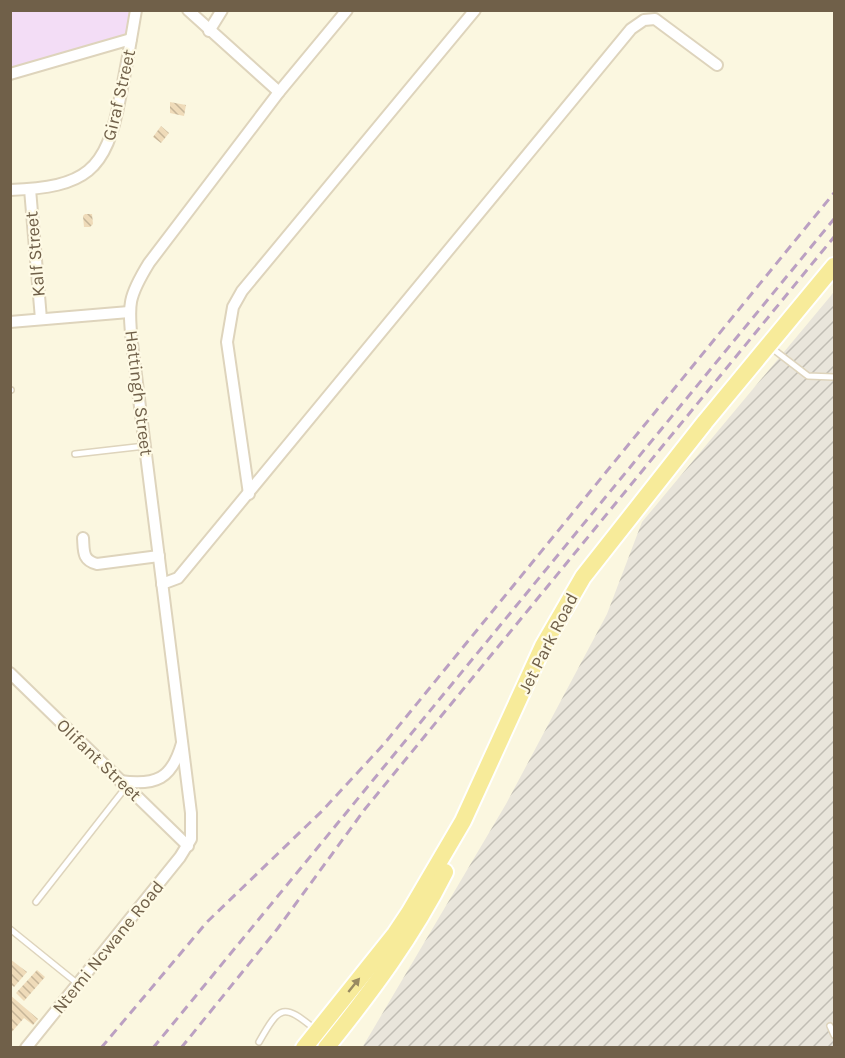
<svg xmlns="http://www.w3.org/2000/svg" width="845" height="1058" font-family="Karla,sans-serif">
<defs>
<pattern id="industrial-furrows" width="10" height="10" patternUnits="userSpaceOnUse" patternTransform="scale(1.5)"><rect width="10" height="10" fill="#e9e5db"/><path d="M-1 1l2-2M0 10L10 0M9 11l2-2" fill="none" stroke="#c1bdb4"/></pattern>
<pattern id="building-back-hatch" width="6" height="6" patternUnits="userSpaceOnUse" patternTransform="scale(1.5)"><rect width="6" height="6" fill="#efdbb9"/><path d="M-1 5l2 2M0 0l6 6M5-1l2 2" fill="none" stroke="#c6b598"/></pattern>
</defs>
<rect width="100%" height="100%" fill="#fbf7e0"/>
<path fill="url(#industrial-furrows)" d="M 834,292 L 834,1047 L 362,1048 L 506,804 L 607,614 L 642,522 Z"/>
<path fill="#f3ddf6" d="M 11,11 L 137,11 L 131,39 L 11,72 Z"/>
<g fill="url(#building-back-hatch)">
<path d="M 170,102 L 186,105 L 184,116 L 170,113 Z"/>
<path d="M 161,126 L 169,133 L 161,143 L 153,137 Z"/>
<path d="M 85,214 L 92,214 L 93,224 L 90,227 L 84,227 L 83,216 Z"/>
<path d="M 10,959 L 27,972 L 14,987 L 10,984 Z"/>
<path d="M 37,970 L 45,977 L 24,1001 L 16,993 Z"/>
<path d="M 10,995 L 38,1019 L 33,1025 L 24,1018 L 10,1034 Z"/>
</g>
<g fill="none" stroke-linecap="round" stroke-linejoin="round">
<defs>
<g id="lane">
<path d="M 769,346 L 808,376 L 834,377"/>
<path d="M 10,390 L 11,390"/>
<path d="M 75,454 L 145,446"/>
<path d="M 36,902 L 126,787"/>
<path d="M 10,929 L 78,984"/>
<path d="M 830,1026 L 834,1035"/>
<path d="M 259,1042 C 280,1005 283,1003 316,1030"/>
</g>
<g id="street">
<path d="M 188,10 L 279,92"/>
<path d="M 209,31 L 222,10"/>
<path d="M 10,74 L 131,39"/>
<path d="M 30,189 L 41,319"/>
<path d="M 10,190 C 86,187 106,172 120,98 C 126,69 131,40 136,10"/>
<path d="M 10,322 L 129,312"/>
<path d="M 249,494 L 227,342 L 233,307 L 242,291 L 475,10"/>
<path d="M 83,538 C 84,551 82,560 97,564 L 159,556"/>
<path d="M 162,584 L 178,578 L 631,29 L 644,20 L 655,19 L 717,65"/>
<path d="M 10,673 L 188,846"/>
<path d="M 120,781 C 156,786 172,779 182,743"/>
<path d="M 26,1048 L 180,857 L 191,839 L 191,813 L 132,343 C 128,304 128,297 149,263 L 279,92 L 347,10"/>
</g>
<g id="primary">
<path d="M 304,1048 L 395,934 L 409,913 L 463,821 L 543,646 L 583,577 L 705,422 L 834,266"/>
<path d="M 326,1048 C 371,992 413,936 445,872"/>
</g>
</defs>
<use href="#lane" stroke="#ded4bc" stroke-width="8"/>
<use href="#street" stroke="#ded4bc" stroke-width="14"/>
<use href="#primary" stroke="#fff" stroke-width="20"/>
<use href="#lane" stroke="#fff" stroke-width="5"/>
<use href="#street" stroke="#fff" stroke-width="10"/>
<use href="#primary" stroke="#f7eb9a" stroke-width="16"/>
<g stroke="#bba0c2" stroke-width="3" stroke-dasharray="9 6" stroke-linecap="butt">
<path d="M 101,1048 L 207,922 L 322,811 L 384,744 L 834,193"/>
<path d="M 153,1048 L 834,219"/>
<path d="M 181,1048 L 278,928 L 365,809 L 834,237"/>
</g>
</g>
<defs><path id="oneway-solid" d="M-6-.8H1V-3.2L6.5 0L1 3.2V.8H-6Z" transform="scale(1.5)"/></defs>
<use fill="#988a61" href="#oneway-solid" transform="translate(354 985) rotate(-51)"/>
<g text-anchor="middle" stroke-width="4.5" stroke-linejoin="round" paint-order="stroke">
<g font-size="18" fill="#706049" stroke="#fefae5">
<text transform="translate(119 95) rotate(-77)" y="6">Giraf Street</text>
<text transform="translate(35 254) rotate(-95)" y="6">Kalf Street</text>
<text transform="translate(139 393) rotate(83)" y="6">Hattingh Street</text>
<text transform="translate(548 643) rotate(-63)" y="6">Jet Park Road</text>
<text transform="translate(99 760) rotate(44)" y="6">Olifant Street</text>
<text transform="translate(108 947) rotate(-51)" y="6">Ntemi Ncwane Road</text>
</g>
</g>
<rect width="845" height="1058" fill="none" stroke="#706049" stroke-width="24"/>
</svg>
